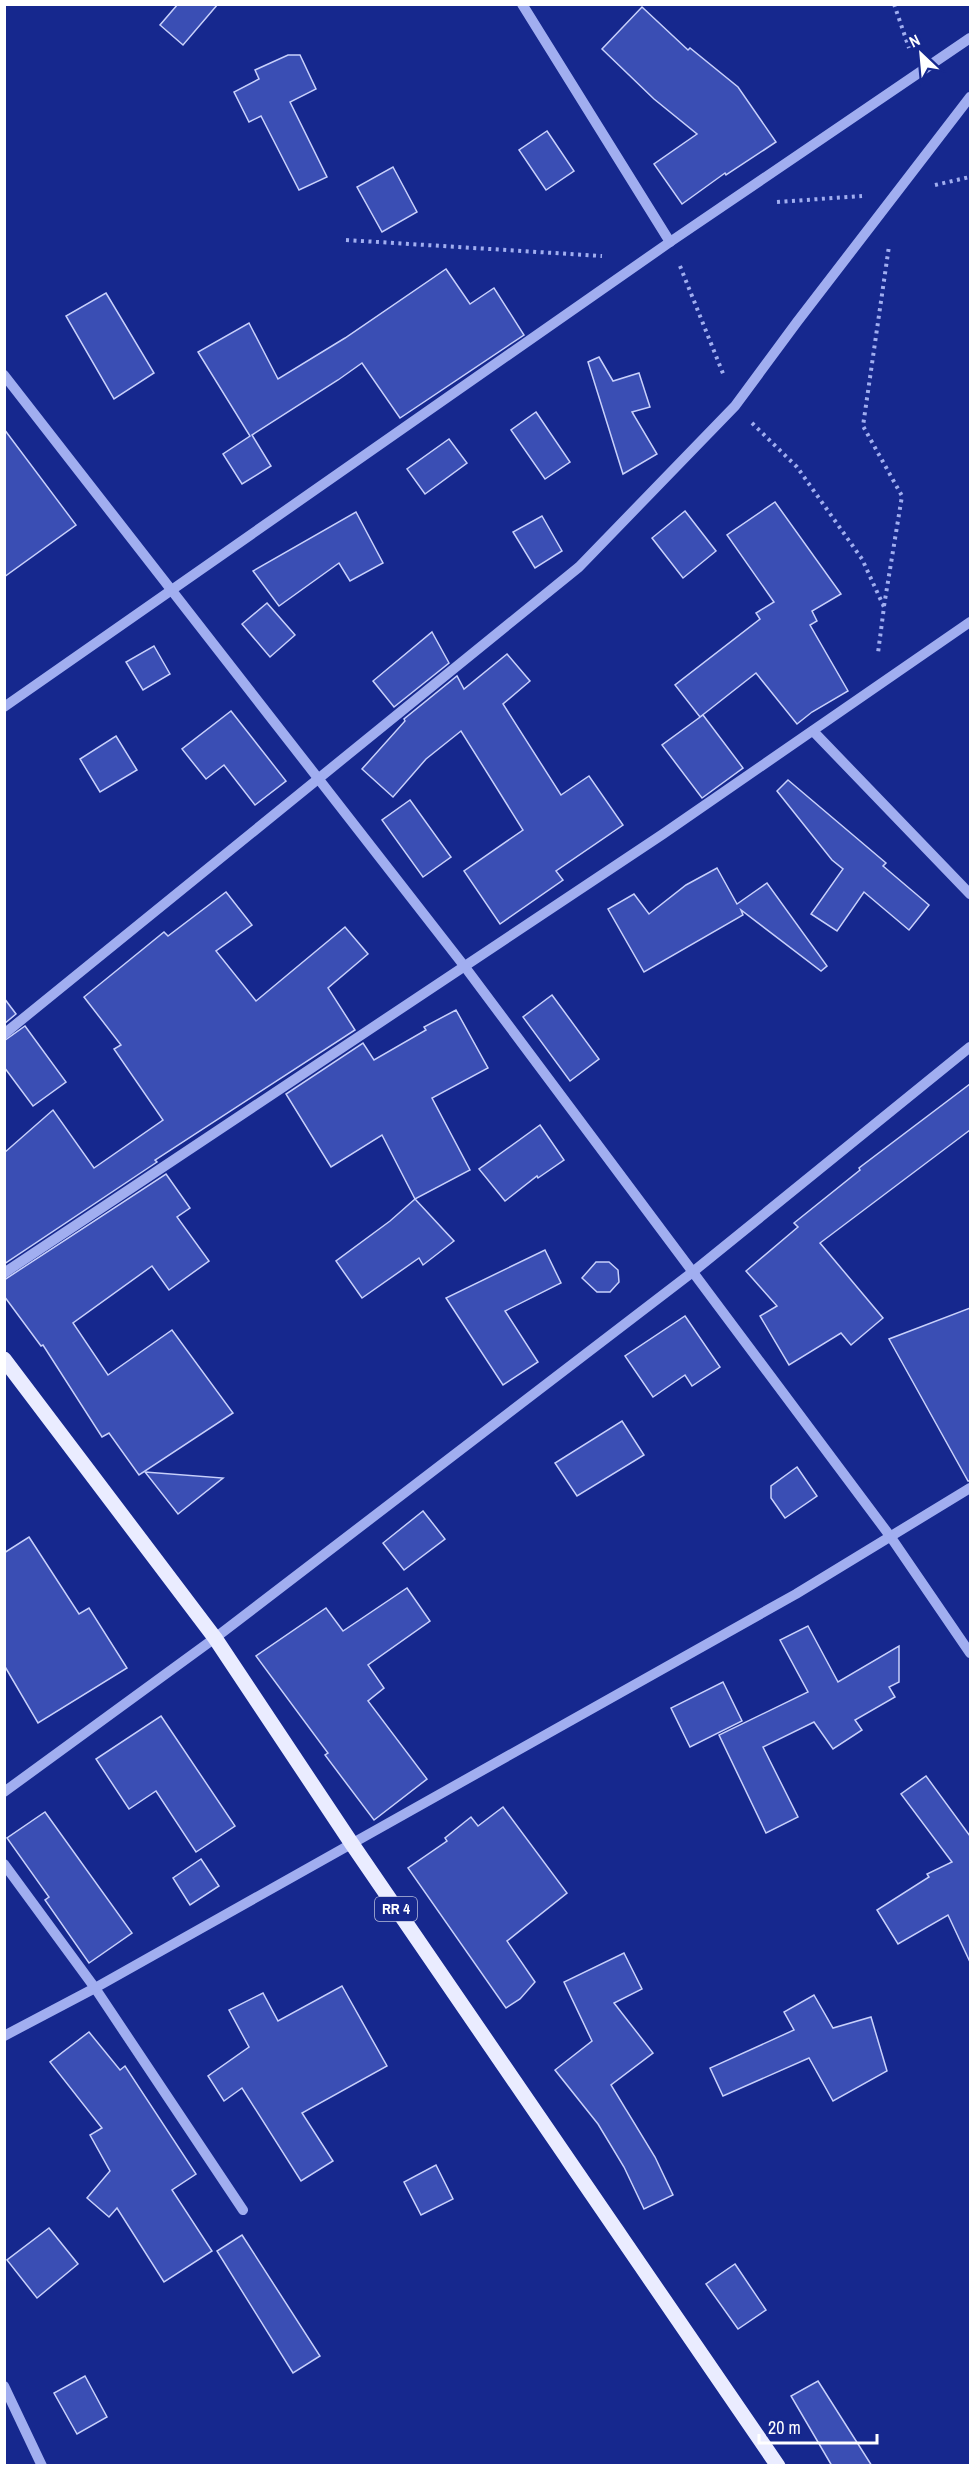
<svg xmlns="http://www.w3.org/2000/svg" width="975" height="2470" font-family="'Archivo Narrow',sans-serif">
<rect width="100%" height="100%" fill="#16288e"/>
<g fill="#3a4eb4" stroke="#c8d0fb" stroke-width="1.5">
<path d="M 178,4 L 218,4 L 183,45 L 160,25 Z"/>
<path d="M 642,7 L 688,50 L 690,48 L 738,87 L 776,142 L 726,175 L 725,173 L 682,204 L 654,164 L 697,134 L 654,99 L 602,49 Z"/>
<path d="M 288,55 L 300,55 L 316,89 L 290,102 L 327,177 L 299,190 L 261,116 L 249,122 L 234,92 L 259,79 L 255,70 Z"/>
<path d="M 547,131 L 574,171 L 546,190 L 519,150 Z"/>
<path d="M 393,167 L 417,212 L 382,232 L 357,187 Z"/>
<path d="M 446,269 L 470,304 L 494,288 L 524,335 L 400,418 L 362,363 L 338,380 L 252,435 L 271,466 L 242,484 L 223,454 L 250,436 L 198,352 L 249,323 L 278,379 L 345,338 Z"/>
<path d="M 106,293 L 154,373 L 114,399 L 66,316 Z"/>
<path d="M 599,357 L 613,381 L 639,373 L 650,407 L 632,412 L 657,454 L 623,474 L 588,362 Z"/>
<path d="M 536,412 L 570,462 L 545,479 L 511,430 Z"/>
<path d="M 4,429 L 76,525 L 4,577 Z"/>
<path d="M 449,439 L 467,463 L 425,494 L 407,469 Z"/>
<path d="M 775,502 L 841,594 L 812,611 L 817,621 L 810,625 L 848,691 L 812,712 L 797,724 L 756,673 L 700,717 L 675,685 L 760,619 L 756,613 L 774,602 L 727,535 Z"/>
<path d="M 685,511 L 716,551 L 683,578 L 652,538 Z"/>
<path d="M 356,512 L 383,563 L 350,581 L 339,563 L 279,606 L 253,571 Z"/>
<path d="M 542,516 L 562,551 L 535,568 L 513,532 Z"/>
<path d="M 267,603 L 295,635 L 270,657 L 242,624 Z"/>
<path d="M 432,632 L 449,663 L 394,707 L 373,681 Z"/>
<path d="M 154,646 L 170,674 L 143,690 L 126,662 Z"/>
<path d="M 507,654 L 530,681 L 503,704 L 561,795 L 589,776 L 623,825 L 556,871 L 563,880 L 500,924 L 464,871 L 523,830 L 461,731 L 426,759 L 393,797 L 362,769 L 405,721 L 404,719 L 457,676 L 464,689 Z"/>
<path d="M 231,711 L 286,781 L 255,805 L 224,765 L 206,779 L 182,749 Z"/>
<path d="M 703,715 L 743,768 L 702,798 L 662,745 Z"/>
<path d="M 116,736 L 137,770 L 100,792 L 80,759 Z"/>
<path d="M 788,780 L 886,863 L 883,866 L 929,905 L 909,930 L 864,892 L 837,931 L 811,914 L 843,869 L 832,860 L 777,791 Z"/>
<path d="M 410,800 L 451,857 L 423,877 L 382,820 Z"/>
<path d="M 717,868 L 737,904 L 767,883 L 827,966 L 821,971 L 741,910 L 743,915 L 644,972 L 608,909 L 634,894 L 649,914 L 686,885 Z"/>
<path d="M 226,892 L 252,925 L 216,951 L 256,1001 L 345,927 L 368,954 L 328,988 L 355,1030 L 155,1160 L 157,1162 L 4,1264 L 4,1153 L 53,1110 L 94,1168 L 163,1120 L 114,1049 L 121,1045 L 84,997 L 164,932 L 168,936 Z"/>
<path d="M 552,995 L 599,1059 L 570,1081 L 523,1017 Z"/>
<path d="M 4,998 L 16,1014 L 4,1024 Z"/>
<path d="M 456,1010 L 488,1068 L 432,1098 L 470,1170 L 415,1199 L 382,1135 L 331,1167 L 286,1094 L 363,1043 L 374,1060 L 426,1030 L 424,1027 Z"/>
<path d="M 25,1026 L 66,1082 L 33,1106 L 4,1067 L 4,1041 Z"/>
<path d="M 970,1084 L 970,1130 L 820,1243 L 883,1318 L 851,1345 L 841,1333 L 789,1365 L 760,1316 L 777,1306 L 746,1271 L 798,1227 L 794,1223 L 860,1170 L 859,1168 Z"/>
<path d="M 540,1125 L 564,1160 L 538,1178 L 537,1176 L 505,1201 L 479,1169 Z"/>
<path d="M 166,1174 L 190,1208 L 177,1217 L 209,1261 L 169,1290 L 152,1266 L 73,1323 L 108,1375 L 172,1330 L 233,1413 L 139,1475 L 109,1433 L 102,1437 L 43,1345 L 41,1346 L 4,1296 L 4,1280 Z"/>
<path d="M 415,1199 L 454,1241 L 423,1265 L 419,1258 L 362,1298 L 336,1261 L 390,1221 Z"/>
<path d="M 545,1250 L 561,1283 L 505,1311 L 538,1362 L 503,1385 L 446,1298 Z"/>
<path d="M 596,1262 L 609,1262 L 618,1270 L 619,1282 L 610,1292 L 597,1292 L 582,1278 Z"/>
<path d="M 970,1308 L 970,1481 L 968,1481 L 889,1339 Z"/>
<path d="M 685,1316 L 720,1367 L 692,1386 L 685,1375 L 653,1397 L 625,1356 Z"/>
<path d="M 622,1421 L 644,1455 L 577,1496 L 555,1463 Z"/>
<path d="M 797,1467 L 817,1496 L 785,1518 L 771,1498 L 771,1486 Z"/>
<path d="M 145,1472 L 223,1478 L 178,1514 Z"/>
<path d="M 423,1511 L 445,1539 L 404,1570 L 383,1543 Z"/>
<path d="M 29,1537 L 79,1614 L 89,1608 L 127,1668 L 38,1723 L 4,1665 L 4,1553 Z"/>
<path d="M 407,1588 L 430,1621 L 368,1665 L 384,1688 L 368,1701 L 427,1779 L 374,1820 L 325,1755 L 328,1753 L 256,1656 L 326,1608 L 343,1631 Z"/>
<path d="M 808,1626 L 838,1682 L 899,1646 L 899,1682 L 889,1687 L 895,1697 L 855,1720 L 862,1730 L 833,1749 L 814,1722 L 763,1747 L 798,1817 L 766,1833 L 719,1735 L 808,1692 L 780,1640 Z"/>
<path d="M 723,1682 L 742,1721 L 690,1747 L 671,1708 Z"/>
<path d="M 161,1716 L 235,1826 L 196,1852 L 156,1791 L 129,1809 L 96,1759 Z"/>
<path d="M 926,1776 L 970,1836 L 970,1962 L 948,1915 L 898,1944 L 877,1910 L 929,1877 L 927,1874 L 952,1862 L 901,1794 Z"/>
<path d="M 503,1807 L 567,1893 L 507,1941 L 535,1982 L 520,1999 L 506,2008 L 408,1868 L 447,1841 L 445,1838 L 471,1817 L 478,1826 Z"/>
<path d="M 45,1812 L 132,1933 L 89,1963 L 45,1900 L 49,1897 L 7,1838 Z"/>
<path d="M 201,1859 L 219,1886 L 190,1905 L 173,1878 Z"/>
<path d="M 624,1953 L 642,1989 L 614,2003 L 653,2053 L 611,2085 L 655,2157 L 673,2195 L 644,2209 L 624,2167 L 598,2124 L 555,2070 L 592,2041 L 564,1982 Z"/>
<path d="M 342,1986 L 387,2066 L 302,2113 L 333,2161 L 301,2181 L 242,2088 L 224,2101 L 208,2076 L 249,2047 L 229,2010 L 263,1993 L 278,2021 Z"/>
<path d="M 814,1995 L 833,2028 L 871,2017 L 887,2071 L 833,2101 L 809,2058 L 723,2096 L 710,2068 L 794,2030 L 784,2012 Z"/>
<path d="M 89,2032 L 120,2070 L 125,2066 L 196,2174 L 172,2190 L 212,2251 L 164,2282 L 117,2208 L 109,2217 L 87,2198 L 110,2171 L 90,2135 L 102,2128 L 50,2062 Z"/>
<path d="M 436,2165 L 453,2199 L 421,2215 L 404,2182 Z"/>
<path d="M 49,2228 L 78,2264 L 37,2298 L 7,2260 Z"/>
<path d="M 242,2235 L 320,2356 L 293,2373 L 217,2251 Z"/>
<path d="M 735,2264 L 766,2310 L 738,2329 L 706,2284 Z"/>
<path d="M 85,2376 L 107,2417 L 77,2434 L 54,2393 Z"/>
<path d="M 818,2381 L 872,2466 L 832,2466 L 791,2396 Z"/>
</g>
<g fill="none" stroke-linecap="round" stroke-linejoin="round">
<g stroke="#a1aef0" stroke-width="4" stroke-dasharray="3 4.5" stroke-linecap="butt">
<path d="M 894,4 L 909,48"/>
<path d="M 935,185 L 970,177"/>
<path d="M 777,202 L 862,196"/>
<path d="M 346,240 L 602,256"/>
<path d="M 680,266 L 724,376"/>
<path d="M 752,423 L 797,467 L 862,559 L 884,607 L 878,653"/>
<path d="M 884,606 L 902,496 L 863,426 L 889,246"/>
</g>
<g stroke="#a1aef0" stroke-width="10">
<path d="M 522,4 L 670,242"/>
<path d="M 4,375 L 465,967 L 890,1536 L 970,1653"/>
<path d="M 4,707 L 670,242 L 970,38"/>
<path d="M 813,731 L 970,894"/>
<path d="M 4,1034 L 579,567 L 735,406 L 797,322 L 970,97"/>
<path d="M 4,1273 L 663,834 L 970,622"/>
<path d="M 4,1792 L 215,1638 L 694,1271 L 970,1047"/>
<path d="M 4,1864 L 95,1988 L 243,2210"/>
<path d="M 4,2036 L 95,1988 L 796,1594 L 970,1488"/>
<path d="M 4,2386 L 42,2466"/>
</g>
<path stroke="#eaecff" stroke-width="15" d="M 4,1359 L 215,1638 L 352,1844 L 778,2466"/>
</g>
<g text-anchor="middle" stroke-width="4.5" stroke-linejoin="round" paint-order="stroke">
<rect fill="#16288e" stroke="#b9bedd" stroke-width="1.5" x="375" y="1897" width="42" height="24" rx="4.5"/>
<g font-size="15" font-weight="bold" fill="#fff">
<text x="396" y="1914">RR 4</text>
</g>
</g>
<rect width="975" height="2470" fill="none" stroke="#ffffff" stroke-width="12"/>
<g transform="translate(921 54) rotate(334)" stroke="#16288e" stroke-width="4.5" paint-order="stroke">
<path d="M0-4.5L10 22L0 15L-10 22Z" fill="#ffffff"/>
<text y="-9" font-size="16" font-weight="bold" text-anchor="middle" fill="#ffffff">N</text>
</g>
<path d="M759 2434v9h118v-9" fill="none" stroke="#ffffff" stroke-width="3"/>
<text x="768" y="2434" font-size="18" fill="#ffffff" stroke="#16288e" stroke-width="4.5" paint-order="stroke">20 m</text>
</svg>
